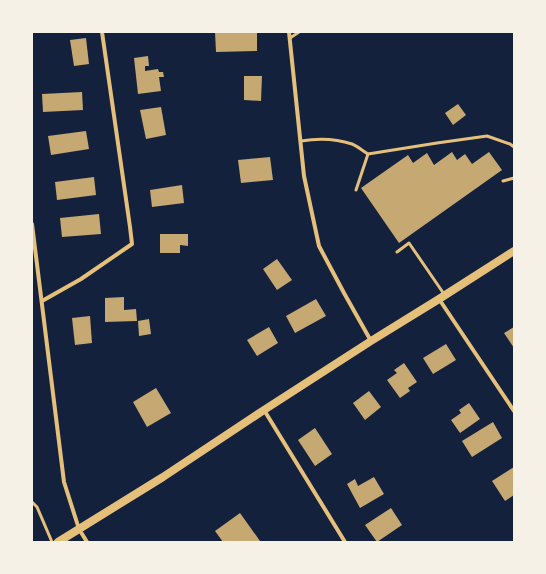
<svg xmlns="http://www.w3.org/2000/svg" width="546" height="574" font-family="'Archivo Narrow',sans-serif">
<rect width="100%" height="100%" fill="#14213d"/>
<g fill="#c6a872">
<path d="M 215,32 L 257,32 L 257,51 L 216,52 Z"/>
<path d="M 86,38 L 89,64 L 74,66 L 70,40 Z"/>
<path d="M 148,56 L 149,66 L 145,66 L 145,71 L 158,69 L 159,72 L 163,72 L 164,77 L 159,77 L 161,91 L 138,94 L 134,58 Z"/>
<path d="M 244,76 L 262,76 L 261,101 L 244,100 Z"/>
<path d="M 82,92 L 83,110 L 43,112 L 42,94 Z"/>
<path d="M 458,104 L 466,115 L 453,125 L 445,113 Z"/>
<path d="M 161,107 L 166,135 L 146,139 L 140,110 Z"/>
<path d="M 86,131 L 89,149 L 51,155 L 48,136 Z"/>
<path d="M 452,152 L 457,160 L 465,154 L 472,164 L 489,152 L 502,170 L 399,243 L 361,188 L 408,155 L 413,163 L 427,153 L 434,165 Z"/>
<path d="M 270,157 L 273,180 L 241,183 L 238,160 Z"/>
<path d="M 94,177 L 96,195 L 57,200 L 55,182 Z"/>
<path d="M 182,185 L 184,203 L 152,207 L 150,190 Z"/>
<path d="M 99,214 L 101,234 L 62,237 L 60,218 Z"/>
<path d="M 160,234 L 188,234 L 188,246 L 180,245 L 180,253 L 160,253 Z"/>
<path d="M 277,259 L 292,280 L 277,290 L 263,269 Z"/>
<path d="M 124,297 L 124,310 L 136,309 L 137,321 L 105,322 L 105,298 Z"/>
<path d="M 316,299 L 326,316 L 295,333 L 286,316 Z"/>
<path d="M 90,316 L 92,343 L 75,345 L 72,318 Z"/>
<path d="M 149,319 L 151,334 L 139,336 L 138,321 Z"/>
<path d="M 269,327 L 278,343 L 257,356 L 247,340 Z"/>
<path d="M 514,327 L 514,348 L 504,333 Z"/>
<path d="M 446,344 L 456,360 L 433,374 L 423,358 Z"/>
<path d="M 404,363 L 417,382 L 408,388 L 410,391 L 400,398 L 387,380 L 397,373 L 394,370 Z"/>
<path d="M 156,388 L 171,413 L 147,427 L 133,402 Z"/>
<path d="M 369,391 L 381,407 L 365,420 L 353,403 Z"/>
<path d="M 469,403 L 480,419 L 460,433 L 451,420 L 461,413 L 459,410 Z"/>
<path d="M 493,422 L 502,438 L 472,457 L 462,441 Z"/>
<path d="M 315,428 L 332,454 L 315,466 L 298,440 Z"/>
<path d="M 514,467 L 514,495 L 505,501 L 492,481 Z"/>
<path d="M 374,477 L 384,494 L 360,508 L 347,484 L 355,479 L 358,486 Z"/>
<path d="M 391,508 L 402,525 L 377,542 L 365,525 Z"/>
<path d="M 240,513 L 260,541 L 258,542 L 223,542 L 215,531 Z"/>
</g>
<g fill="none" stroke-linecap="round" stroke-linejoin="round">
<g stroke="#e5c07b" stroke-width="3">
<path d="M 290,38 L 299,32"/>
<path d="M 301,141 C 319,138 334,138 352,144 C 357,146 363,151 368,154"/>
<path d="M 503,181 L 514,178"/>
<path d="M 356,190 L 368,154 L 437,143 L 487,136 L 510,144 L 514,147"/>
<path d="M 397,252 L 409,243 L 444,294"/>
<path d="M 32,502 L 37,507 L 52,542"/>
</g>
<g stroke="#e5c07b" stroke-width="4">
<path d="M 289,32 L 304,176 L 319,246 L 344,293 L 371,341"/>
<path d="M 32,224 L 64,482 L 79,529 L 87,542"/>
<path d="M 439,299 L 514,411"/>
<path d="M 42,301 L 81,279 L 132,244 L 130,227 L 102,32"/>
<path d="M 264,410 L 345,542"/>
</g>
<path stroke="#e5c07b" stroke-width="8" d="M 58,542 L 163,477 L 264,410 L 371,341 L 439,299 L 514,251"/>
</g>
<rect width="546" height="574" fill="none" stroke="#f6f1e7" stroke-width="66"/>
</svg>
